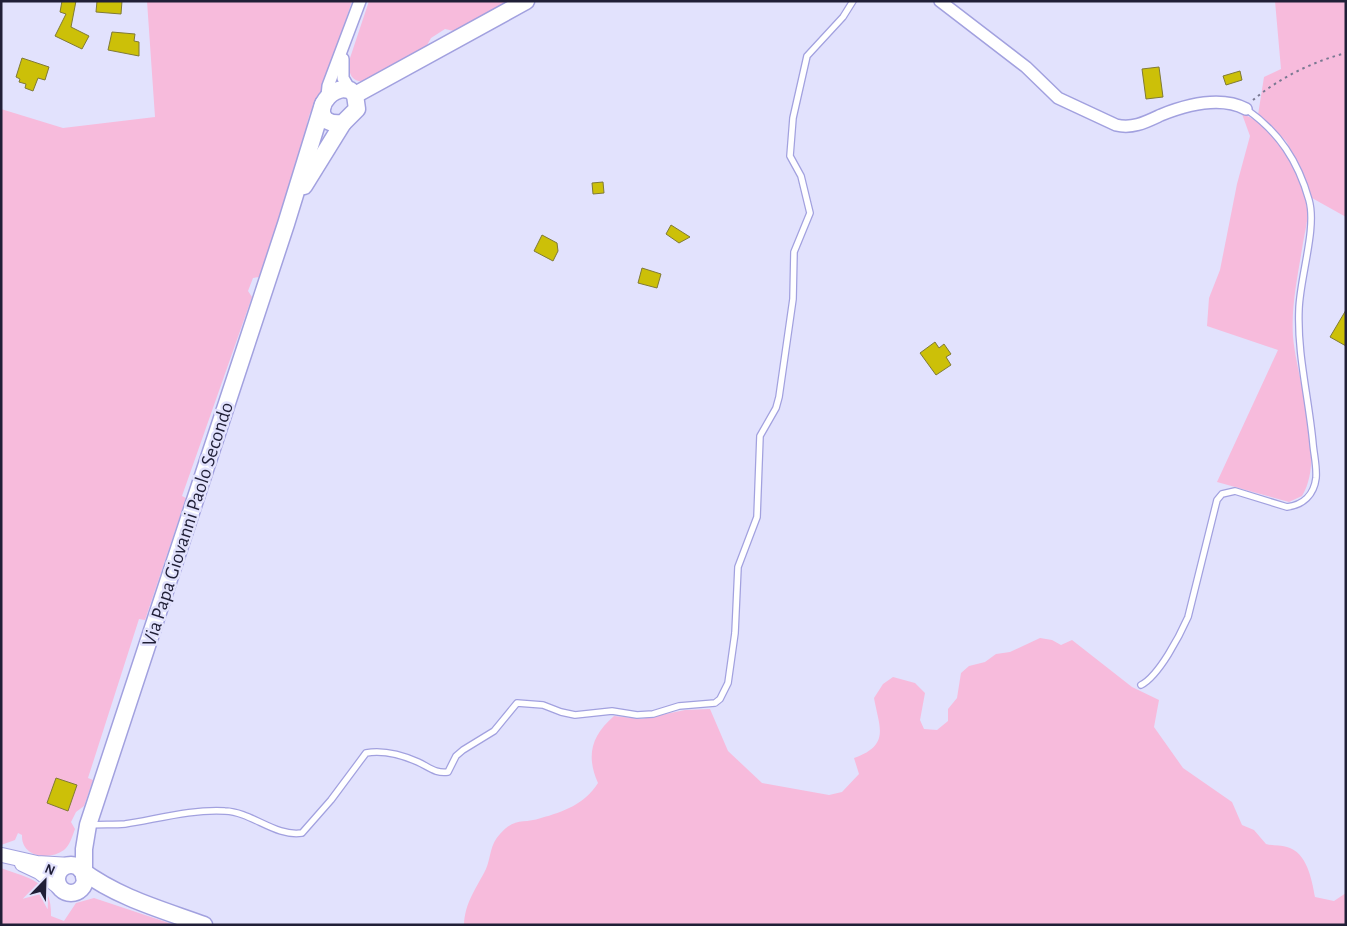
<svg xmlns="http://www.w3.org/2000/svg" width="1347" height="926" font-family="'Alegreya Sans',sans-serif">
<rect width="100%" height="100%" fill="#e2e2fd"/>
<g fill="#f7bbdc">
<path d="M 147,1 L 352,1 L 316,109 L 310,113 L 307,123 L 310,130 L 259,277 L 253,278 L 248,291 L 252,297 L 182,496 L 186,498 L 145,620 L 139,619 L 88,778 L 93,780 L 84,806 L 76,812 L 71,822 L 75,829 C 72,837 70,845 64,850 C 49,861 21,857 22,835 L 18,833 L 15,840 L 1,845 L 1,109 L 63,128 L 155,117 Z"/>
<path d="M 369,1 L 509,1 L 454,31 L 445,29 L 431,38 L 426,47 C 410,58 346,109 349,61 Z"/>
<path d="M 1275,1 L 1346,1 L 1346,217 L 1312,198 L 1297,161 L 1286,141 L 1258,115 L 1264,77 L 1281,69 Z"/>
<path d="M 1242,114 C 1278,126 1299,171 1307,206 C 1309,218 1305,231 1303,243 C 1298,275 1291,305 1293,337 C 1297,381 1326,457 1302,496 L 1289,502 L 1217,482 L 1278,350 L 1207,326 L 1209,298 L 1220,270 L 1237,184 L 1250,136 Z"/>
<path d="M 1040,638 L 1052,640 L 1061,645 L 1072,640 L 1132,687 L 1159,700 L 1154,727 L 1183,768 L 1232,802 L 1242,825 L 1254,830 L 1266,844 C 1273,846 1280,845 1287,847 C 1307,852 1312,880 1315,897 L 1334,901 L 1346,893 L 1346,925 L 464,925 C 465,902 476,889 486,869 C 491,857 490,844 500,834 C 514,817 524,824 541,818 C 563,812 585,804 598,783 C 586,756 591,736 614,716 L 641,719 L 685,710 L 710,709 L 728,751 L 762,783 L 829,795 L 842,792 L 859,774 L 854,758 C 891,745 879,727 874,698 L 883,684 L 893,677 L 915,683 L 925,693 L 920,720 L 924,729 L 937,730 L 948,721 L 948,709 L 957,698 L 961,673 L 969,666 L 985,662 L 996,654 L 1010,652 Z"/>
<path d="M 1,868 C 30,879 52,880 51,916 L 64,921 L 76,903 L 94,898 L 175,925 L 1,925 Z"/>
</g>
<g fill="#ccc008" stroke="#807a36">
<path d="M 62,1 L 76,1 L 71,27 L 89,36 L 82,49 L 55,36 L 66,14 L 60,12 Z"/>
<path d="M 97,1 L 122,1 L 121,14 L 96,12 Z"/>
<path d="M 112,32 L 135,34 L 134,41 L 139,42 L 139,56 L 108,50 Z"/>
<path d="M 22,58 L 49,67 L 45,80 L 38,78 L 33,91 L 25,88 L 26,84 L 19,82 L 20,79 L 16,77 Z"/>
<path d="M 1159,67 L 1163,97 L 1146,99 L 1142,69 Z"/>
<path d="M 1240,71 L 1242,80 L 1226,85 L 1223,76 Z"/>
<path d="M 603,182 L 604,193 L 593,194 L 592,183 Z"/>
<path d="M 671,225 L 690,237 L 679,243 L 666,234 Z"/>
<path d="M 542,235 L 557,243 L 558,251 L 553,261 L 534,251 Z"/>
<path d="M 642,268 L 661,274 L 657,288 L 638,283 Z"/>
<path d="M 1346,310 L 1346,346 L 1330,337 Z"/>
<path d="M 935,342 L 939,348 L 944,344 L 951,354 L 946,357 L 951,365 L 936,375 L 920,353 Z"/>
<path d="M 56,778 L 77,785 L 68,811 L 47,803 Z"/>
</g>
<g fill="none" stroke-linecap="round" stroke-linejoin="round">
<defs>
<g id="service">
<path d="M 1141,685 C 1159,676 1180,635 1188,617 L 1217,500 L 1222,494 L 1235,491 L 1287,507 C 1303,505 1314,495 1316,478 C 1317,467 1314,455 1313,444 C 1309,399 1297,354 1299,309 C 1300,277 1317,228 1309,200 C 1298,161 1279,132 1246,109"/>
<path d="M 90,825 C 101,824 113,825 125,824 C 157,819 192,809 225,811 C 252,812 275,837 302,833 L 331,800 L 366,753 C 383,750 402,755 418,762 C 429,767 436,774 448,772 L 456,756 L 463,750 L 494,731 L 517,703 L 543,705 L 561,712 L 575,715 L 612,711 L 637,715 L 653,714 L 679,706 L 715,703 L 720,699 L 728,683 L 735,633 L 738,567 L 757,517 L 760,436 L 776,408 L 779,397 L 793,299 L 794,252 L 810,213 L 801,176 L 790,156 L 793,118 L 807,56 L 843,17 L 853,1"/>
</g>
<g id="minor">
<path d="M 940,1 L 1026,67 L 1058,98 L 1116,125 C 1133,129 1146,122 1161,115 C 1186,105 1221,96 1246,109"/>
<path d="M 343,59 L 343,78 L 350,90"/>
<path d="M 327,96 L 328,86 L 360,1"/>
</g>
<g id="tertiary">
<path d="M 2,855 L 37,863 L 71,865"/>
<path d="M 22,864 L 39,872 L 61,889"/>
</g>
<g id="secondary">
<path d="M 343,89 L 350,90 L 355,95 L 357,109 L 343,123 C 311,127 319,93 343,89 Z"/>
<path d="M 355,95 L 526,1"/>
<path d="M 304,186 L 343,123"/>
<circle cx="71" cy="879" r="14"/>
<path d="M 81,870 C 119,898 160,909 204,925"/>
<path d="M 84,877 L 84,849 L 88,825 L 286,224 L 323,104"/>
</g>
</defs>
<use href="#service" stroke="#a2a1df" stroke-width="8"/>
<use href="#minor" stroke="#a2a1df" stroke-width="14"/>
<use href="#tertiary" stroke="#a2a1df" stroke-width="16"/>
<use href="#secondary" stroke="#a2a1df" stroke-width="19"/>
<path stroke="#7a7992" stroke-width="2" stroke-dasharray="2.5 4" stroke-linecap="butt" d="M 1253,100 C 1279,78 1314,61 1346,53"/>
<use href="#service" stroke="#fff" stroke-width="5.5"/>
<use href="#minor" stroke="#fff" stroke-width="11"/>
<use href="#tertiary" stroke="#fff" stroke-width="14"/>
<use href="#secondary" stroke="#fff" stroke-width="16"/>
</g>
<g text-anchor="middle" stroke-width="5" stroke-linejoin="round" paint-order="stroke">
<g font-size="20" fill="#201f37" stroke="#e2e2fd">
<text transform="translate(187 524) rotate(-72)" y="7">Via Papa Giovanni Paolo Secondo</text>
</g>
</g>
<rect width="1347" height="926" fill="none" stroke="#201f37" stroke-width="5"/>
<g transform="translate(45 881) rotate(23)" stroke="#e2e2fd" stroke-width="4" paint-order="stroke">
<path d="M0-4L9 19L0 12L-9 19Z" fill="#201f37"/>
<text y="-8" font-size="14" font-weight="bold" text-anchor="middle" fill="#201f37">N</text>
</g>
</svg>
